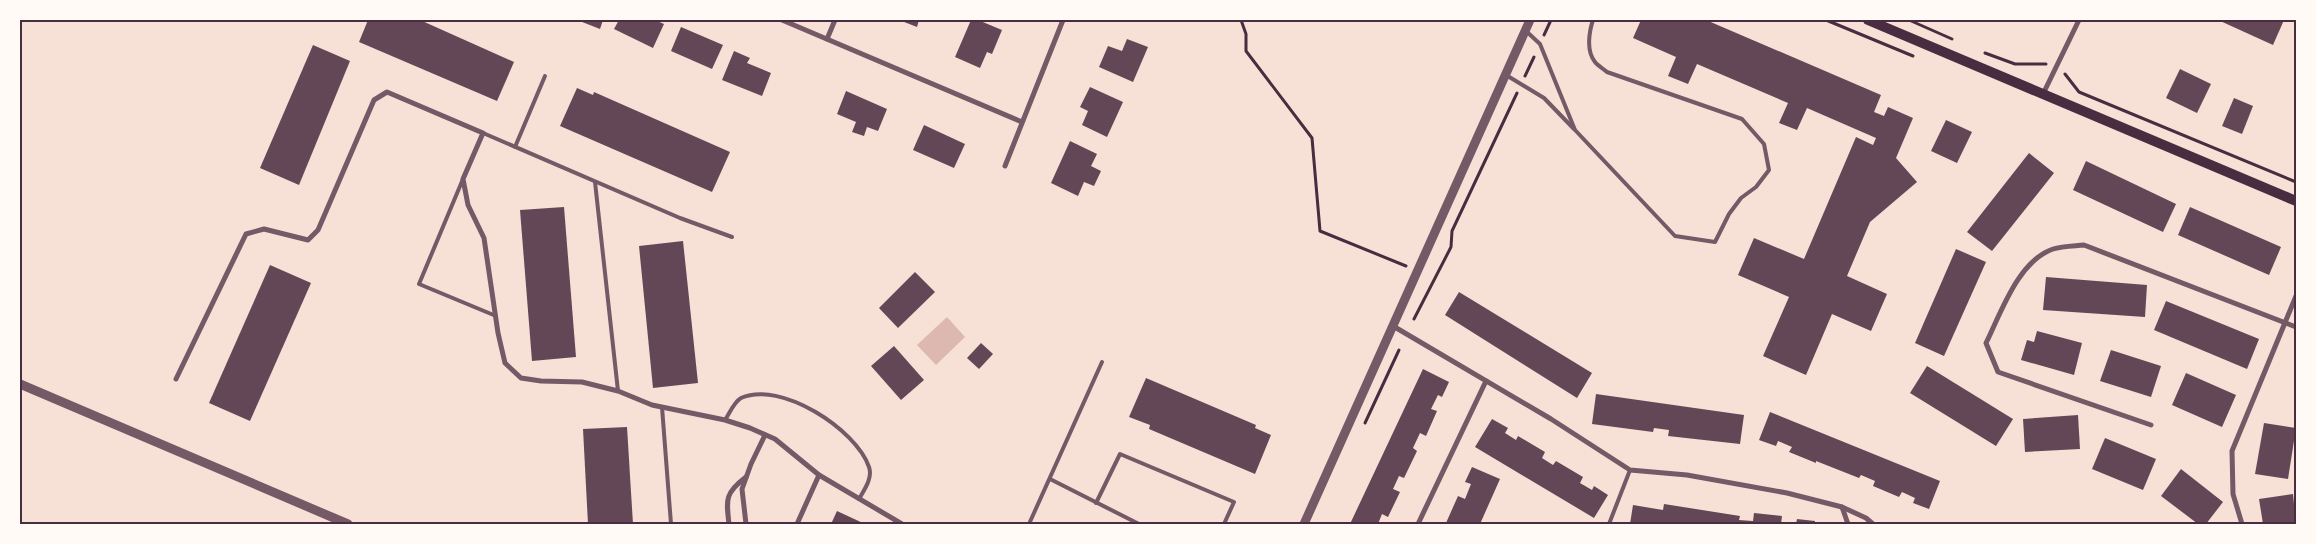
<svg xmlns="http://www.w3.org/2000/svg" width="2316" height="544" font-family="Overpass,sans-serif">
<rect width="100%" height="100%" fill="#f7e1d7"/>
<path fill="#dcb8b0" d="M 947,317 L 965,337 L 936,365 L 917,345 Z"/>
<g fill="#644757">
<path d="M 368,20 L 420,20 L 514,62 L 497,101 L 359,42 Z"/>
<path d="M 577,20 L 603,20 L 600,29 Z"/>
<path d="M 619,20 L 655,20 L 664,24 L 653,48 L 614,29 Z"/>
<path d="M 899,20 L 919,20 L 917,27 Z"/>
<path d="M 971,20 L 978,20 L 1002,30 L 992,54 L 987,52 L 980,68 L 955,57 Z"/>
<path d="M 1641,20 L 1706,20 L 1881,95 L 1874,112 L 1884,116 L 1888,107 L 1913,118 L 1896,158 L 1917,182 L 1870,222 L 1847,276 L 1887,294 L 1871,331 L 1832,314 L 1806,375 L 1763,356 L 1789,297 L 1738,275 L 1754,238 L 1804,259 L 1856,137 L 1873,145 L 1876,138 L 1807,108 L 1797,130 L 1779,123 L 1788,103 L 1697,64 L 1688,84 L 1668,76 L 1676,57 L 1633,38 Z"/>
<path d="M 2218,20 L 2284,20 L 2273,45 Z"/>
<path d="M 681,27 L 723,45 L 712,69 L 671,51 Z"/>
<path d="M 1127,39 L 1148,47 L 1133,82 L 1099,67 L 1108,46 L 1122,51 Z"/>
<path d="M 313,45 L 350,61 L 299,185 L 260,168 Z"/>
<path d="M 734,51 L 750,58 L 747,63 L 771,73 L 762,96 L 722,80 Z"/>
<path d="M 2180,69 L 2211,84 L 2197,113 L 2166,98 Z"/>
<path d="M 1090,87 L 1123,102 L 1107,137 L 1082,125 L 1088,111 L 1080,107 Z"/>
<path d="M 577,88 L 593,95 L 594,92 L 730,152 L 712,192 L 560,126 Z"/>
<path d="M 846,91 L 887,109 L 878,131 L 867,127 L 864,136 L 852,132 L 856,122 L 837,114 Z"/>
<path d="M 2234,98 L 2253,106 L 2242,134 L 2222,126 Z"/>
<path d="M 1946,120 L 1972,132 L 1957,163 L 1931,151 Z"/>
<path d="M 924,125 L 965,144 L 954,168 L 913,150 Z"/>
<path d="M 1070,141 L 1097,154 L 1091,166 L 1101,171 L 1094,186 L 1084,182 L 1078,196 L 1051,183 Z"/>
<path d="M 2029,153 L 2054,173 L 1992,251 L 1967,232 Z"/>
<path d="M 2086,161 L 2176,204 L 2163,232 L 2073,190 Z"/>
<path d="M 564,207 L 576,357 L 532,361 L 520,210 Z"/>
<path d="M 2190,207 L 2281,247 L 2269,275 L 2178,235 Z"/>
<path d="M 683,241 L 698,383 L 653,388 L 639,246 Z"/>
<path d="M 1956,249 L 1986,262 L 1944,356 L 1915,343 Z"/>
<path d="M 270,265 L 311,283 L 250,421 L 209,403 Z"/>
<path d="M 915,272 L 935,292 L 898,328 L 879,308 Z"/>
<path d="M 2046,277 L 2147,285 L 2145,317 L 2043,310 Z"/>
<path d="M 1459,292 L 1592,373 L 1577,398 L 1445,315 Z"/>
<path d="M 2166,301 L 2259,339 L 2247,369 L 2154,330 Z"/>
<path d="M 2037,331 L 2082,343 L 2074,375 L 2021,360 L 2027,340 L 2034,342 Z"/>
<path d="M 981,343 L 993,354 L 979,369 L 967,358 Z"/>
<path d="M 894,346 L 924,380 L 901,400 L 871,366 Z"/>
<path d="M 2111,350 L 2161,366 L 2151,397 L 2100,381 Z"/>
<path d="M 1927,366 L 2013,419 L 1996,446 L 1910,393 Z"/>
<path d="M 1423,369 L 1449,382 L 1442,397 L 1438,395 L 1431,409 L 1437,411 L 1426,436 L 1420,433 L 1413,448 L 1417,451 L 1404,478 L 1399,476 L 1393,489 L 1400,492 L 1388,517 L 1382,514 L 1378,524 L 1350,524 Z"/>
<path d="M 2186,373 L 2236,395 L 2222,427 L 2172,405 Z"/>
<path d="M 1146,378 L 1256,425 L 1255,428 L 1271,435 L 1255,474 L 1149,429 L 1150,425 L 1129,417 Z"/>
<path d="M 1596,394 L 1744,415 L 1740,444 L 1668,436 L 1669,430 L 1654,428 L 1653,432 L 1592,424 Z"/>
<path d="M 1770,412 L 1940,481 L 1929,509 L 1913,503 L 1915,498 L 1902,492 L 1899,497 L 1873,486 L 1875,481 L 1861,475 L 1859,478 L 1816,461 L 1816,463 L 1789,452 L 1792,447 L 1778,441 L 1776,446 L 1759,440 Z"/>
<path d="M 2078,415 L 2080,449 L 2025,452 L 2023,419 Z"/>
<path d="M 1492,419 L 1508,428 L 1505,433 L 1516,440 L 1518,436 L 1545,452 L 1542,458 L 1553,465 L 1556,461 L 1583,477 L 1580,483 L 1592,490 L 1594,486 L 1608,495 L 1594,518 L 1475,447 Z"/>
<path d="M 2264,423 L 2296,428 L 2288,479 L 2255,474 Z"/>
<path d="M 627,427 L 633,524 L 588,524 L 583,429 Z"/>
<path d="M 2105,438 L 2156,459 L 2143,490 L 2092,469 Z"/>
<path d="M 1472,467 L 1500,479 L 1480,524 L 1449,524 L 1446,523 L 1458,496 L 1465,499 L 1471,484 L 1465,482 Z"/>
<path d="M 2181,469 L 2223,502 L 2206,524 L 2198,524 L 2161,496 Z"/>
<path d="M 2293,494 L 2296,524 L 2263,524 L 2259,499 Z"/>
<path d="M 1664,504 L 1740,516 L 1739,520 L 1753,521 L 1754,513 L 1782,516 L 1781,524 L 1630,524 L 1633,505 L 1663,510 Z"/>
<path d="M 837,511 L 865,524 L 831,524 Z"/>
<path d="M 1797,519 L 1815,521 L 1815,524 L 1796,524 Z"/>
</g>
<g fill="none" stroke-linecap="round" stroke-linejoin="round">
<g stroke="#4a2c40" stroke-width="3">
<path d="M 1241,20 L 1246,34 L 1246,51 L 1312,138 L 1320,231 L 1406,266"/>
<path d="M 1826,20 L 1913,56"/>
<path d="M 1909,20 L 1952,39"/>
<path d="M 1544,35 L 1551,20"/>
<path d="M 1985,53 L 2015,64 L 2046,64"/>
<path d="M 2065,74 L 2079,92 L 2296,182"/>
<path d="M 1525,76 L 1534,57"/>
<path d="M 1414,319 L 1451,247 L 1452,231 L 1517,93"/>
<path d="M 1365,423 L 1399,350"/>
</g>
<g stroke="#755966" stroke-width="4">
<path d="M 1526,31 L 1540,44 L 1575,130 L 1675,236 L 1715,242 L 1729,214 L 1741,198 L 1756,187 L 1769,170 L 1764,144 L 1742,119 L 1607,72 C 1604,69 1598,66 1595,62 C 1586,51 1589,32 1593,20"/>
<path d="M 1506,75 L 1544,98 L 1574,129"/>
<path d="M 483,133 L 680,218 L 732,237"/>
<path d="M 515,147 L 545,76"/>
<path d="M 463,179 L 419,284 L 496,316"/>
<path d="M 595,182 L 618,391"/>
<path d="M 662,407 L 671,524"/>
<path d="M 725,420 C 729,414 734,402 741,398 C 780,380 856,429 869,467 C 873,478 864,490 859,499"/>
<path d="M 1050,479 L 1139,524"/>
<path d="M 1096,503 L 1120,454 L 1234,502 L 1224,524"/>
<path d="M 1029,524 L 1102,362"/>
<path d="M 1609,524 L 1630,470"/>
</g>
<g stroke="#755966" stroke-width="5">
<path d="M 782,20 L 1022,122"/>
<path d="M 827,39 L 835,20"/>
<path d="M 2043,94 L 2079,20"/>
<path d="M 1005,166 L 1063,20"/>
<path d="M 1393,326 L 1551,419 L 1630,470 L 1687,475 L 1787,493 L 1842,507 L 1866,518 L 1873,524"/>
<path d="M 176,379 L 246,234 L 264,229 L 308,240 L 318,230 L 374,100 L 387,92 L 483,133 L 463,179 L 468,205 L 484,238 L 498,333 L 505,363 L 521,378 L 541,381 L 582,382 L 618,391 L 652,405 L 725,420 L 750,428 L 775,439 L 819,475 L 902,524"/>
<path d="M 2151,425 L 1998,372 L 1986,343 C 2001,313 2018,261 2053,249 C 2062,246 2074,246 2084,245 L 2296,327"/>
<path d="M 1842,507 L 1848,524"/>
<path d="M 729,524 C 726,499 725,493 746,477"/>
<path d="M 746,524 L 742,489 L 751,464 L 765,435"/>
<path d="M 797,524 L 819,475"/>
<path d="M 1418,524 L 1486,381"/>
<path d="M 2242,524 L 2233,494 L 2232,451 L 2296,296"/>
</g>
<g stroke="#755966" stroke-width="9">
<path d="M 20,384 L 348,524"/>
<path d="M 1304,524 L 1530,20"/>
</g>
<path stroke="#4a2c40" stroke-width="10" d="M 1868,20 L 2296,201"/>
</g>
<rect width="2316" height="544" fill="none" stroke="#fffaf5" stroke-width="42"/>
<rect x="21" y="21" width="2274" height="502" fill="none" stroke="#4a2c40" stroke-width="2"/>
</svg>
